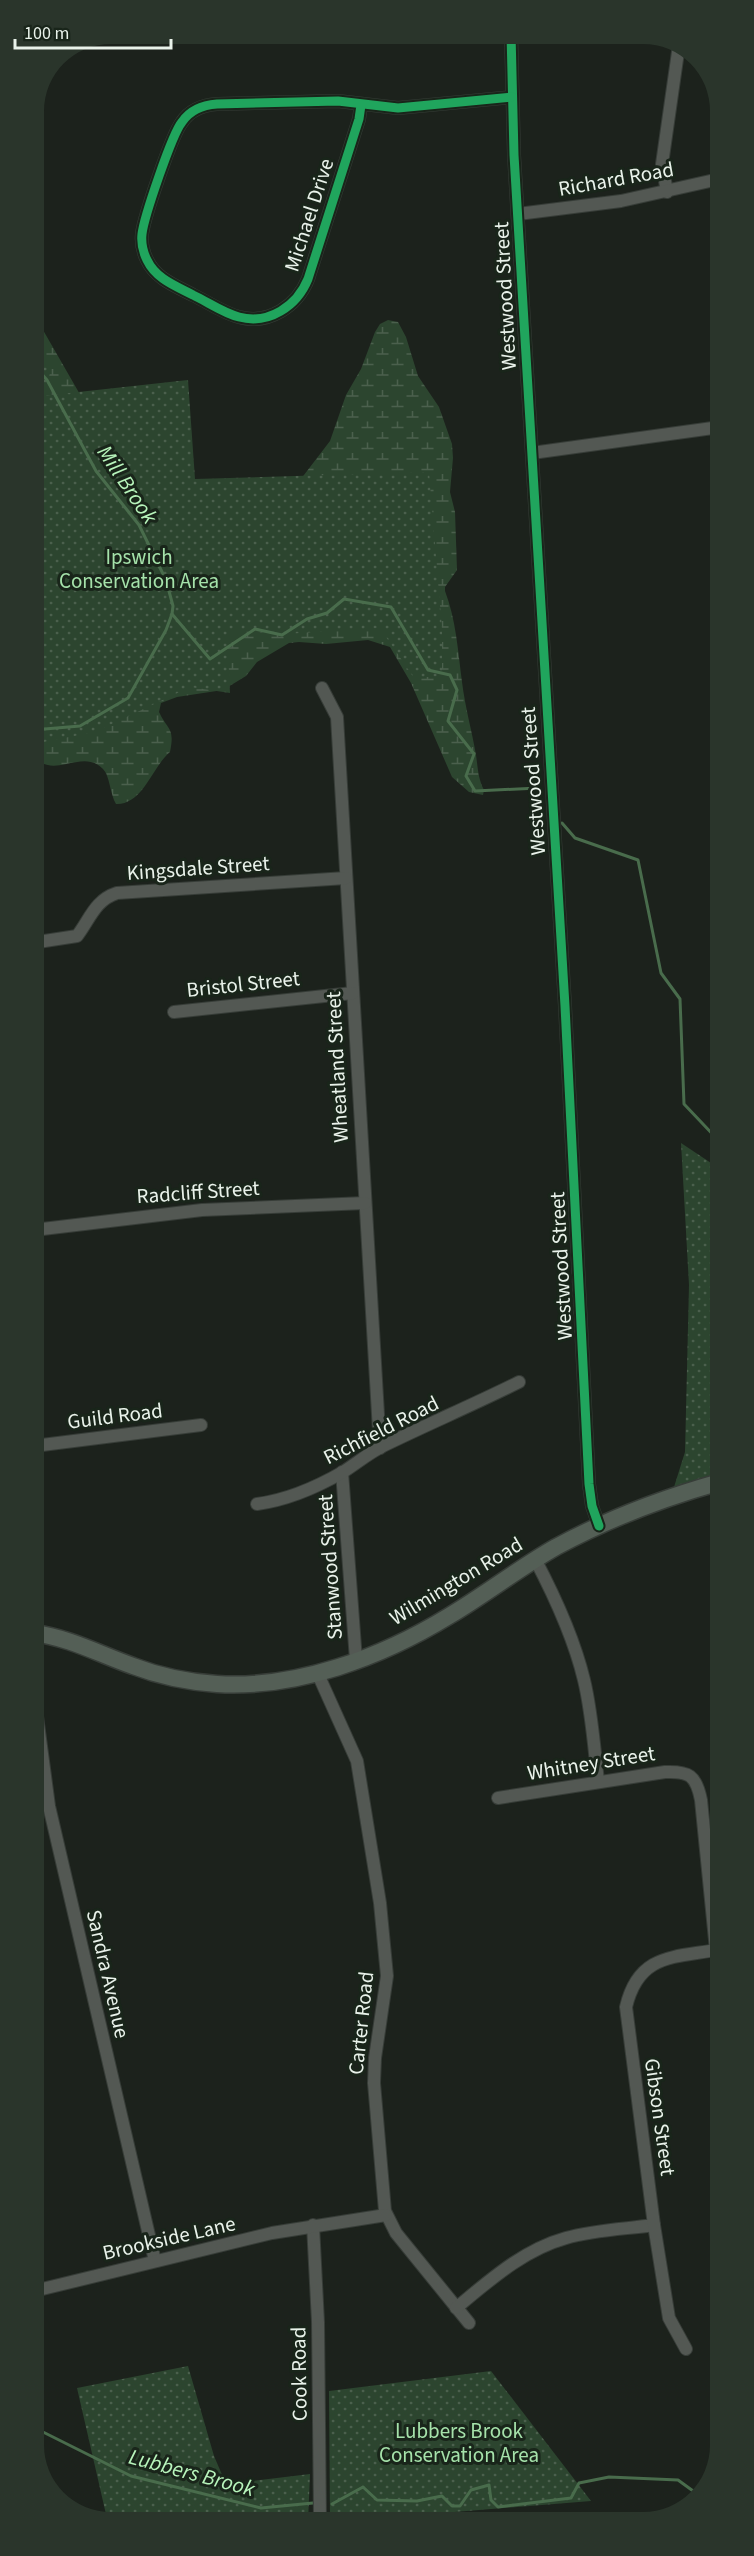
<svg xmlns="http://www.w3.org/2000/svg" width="754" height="2556" font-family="'Source Sans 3',sans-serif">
<defs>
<pattern id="wetland-marsh" width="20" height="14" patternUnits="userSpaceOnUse" patternTransform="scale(1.5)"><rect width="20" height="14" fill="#2c452f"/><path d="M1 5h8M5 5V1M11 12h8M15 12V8" fill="none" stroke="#4b604d"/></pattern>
<pattern id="park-dots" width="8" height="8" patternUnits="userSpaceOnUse" patternTransform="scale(1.5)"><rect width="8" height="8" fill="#2c452f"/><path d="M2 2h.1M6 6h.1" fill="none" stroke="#4b604d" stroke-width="1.8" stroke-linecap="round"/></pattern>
</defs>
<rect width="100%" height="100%" fill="#1c221c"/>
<path fill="url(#wetland-marsh)" d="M 33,318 L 43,330 L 128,478 L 294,488 L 330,441 L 346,395 L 361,369 L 375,332 L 380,324 L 388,320 L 398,322 L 406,337 L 418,376 L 439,407 L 452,444 L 453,458 L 450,492 L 455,512 L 457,570 L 445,587 L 445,591 C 456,620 458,651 462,682 C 465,707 472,731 476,755 C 478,769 478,778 484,790 L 483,795 L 469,792 L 452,777 L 411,683 L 390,647 L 368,640 L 326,644 L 299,642 L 289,643 L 257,662 L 246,676 L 223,690 L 177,697 L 161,703 L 159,712 C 168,731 175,727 170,752 C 152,767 143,805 116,804 C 110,794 110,776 103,769 C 82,747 55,781 33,756 Z"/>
<g fill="url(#park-dots)">
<path d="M 33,319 L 43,356 L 50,374 L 42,396 L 188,380 L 195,479 L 429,472 L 442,629 L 442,676 L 414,678 L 380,628 L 284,634 L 227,630 L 230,693 L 190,687 L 95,732 L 33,744 Z"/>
<path d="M 681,1143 L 720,1169 L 720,1475 L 674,1487 L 685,1452 L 689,1285 Z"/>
<path d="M 188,2366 L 214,2456 L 226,2484 L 310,2474 L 308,2522 L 108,2523 L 77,2388 Z"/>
<path d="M 491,2371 L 591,2501 L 330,2522 L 329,2391 Z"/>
</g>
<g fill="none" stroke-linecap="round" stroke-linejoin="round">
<g stroke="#496c4c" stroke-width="3">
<path d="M 33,364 L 47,380 L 96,471 L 139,525 L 166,580 L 173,606 L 172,614 L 166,630 L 128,698 L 80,726 L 33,730"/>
<path d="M 172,614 L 210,659 L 255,629 L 282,635 L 307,619 L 327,613 L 344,599 L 391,607 L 428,670 L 450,675 L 457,690 L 448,721 L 474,754 L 466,776 L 475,791 L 538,788"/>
<path d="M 562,823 L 575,838 L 638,860 L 661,973 L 680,999 L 684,1104 L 720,1142"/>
<path d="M 35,2428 L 131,2476 L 261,2508 L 313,2503"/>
<path d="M 332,2504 L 363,2487 L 377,2500 L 417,2501 L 442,2496 L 452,2506 L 460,2506 L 471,2490 L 489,2485 L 491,2500 L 498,2507 L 571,2498 L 579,2483 L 609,2477 L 678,2480 L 700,2496"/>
</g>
<defs>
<g id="minor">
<path d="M 511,33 L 514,155 L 565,1006 L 589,1484 L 592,1506 L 599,1526"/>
<path d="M 361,105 L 359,119 L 308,279 C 297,306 269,325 239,317 C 223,313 208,302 193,295 C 176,286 156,279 147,260 C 143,252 141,243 142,234 C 144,217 172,134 182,122 C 190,110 203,105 217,104 L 338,101 L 398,108 L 512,97"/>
<path d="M 667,192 L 662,164 L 679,45"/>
<path d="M 518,214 L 621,201 L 719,179"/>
<path d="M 532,453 L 720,427"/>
<path d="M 322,688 L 337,717 L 380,1448"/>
<path d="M 38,942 L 77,936 C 90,919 95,900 117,893 L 346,878"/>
<path d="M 174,1012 L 353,993"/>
<path d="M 34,1230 L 202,1210 L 365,1203"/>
<path d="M 34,1446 L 201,1425"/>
<path d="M 342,1472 L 356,1660"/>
<path d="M 257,1504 C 287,1500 317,1487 343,1472 C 357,1463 370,1452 385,1445 C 430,1423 475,1404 519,1382"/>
<path d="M 535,1559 C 555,1597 574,1638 584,1680 C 592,1713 594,1747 598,1781"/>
<path d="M 317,1672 L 357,1761 L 380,1903 L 387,1976 L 375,2058 L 374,2083 L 385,2211 L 396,2233 L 469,2323"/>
<path d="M 34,1694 L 49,1806 L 155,2261"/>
<path d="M 498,1798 L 665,1772 C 689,1771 696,1775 701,1800 L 716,1950"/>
<path d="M 313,2225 L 318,2322 L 320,2522"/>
<path d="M 34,2291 L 272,2233 L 386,2215"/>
<path d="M 456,2308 C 490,2280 523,2250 566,2238 C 594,2230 625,2229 654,2225"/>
<path d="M 686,2349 L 669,2318 L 654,2225 L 626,2007 C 639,1952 676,1958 721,1949"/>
</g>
<path id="major" d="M 34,1633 C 70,1638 99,1654 133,1666 C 159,1676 188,1682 217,1684 C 297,1689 382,1657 449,1616 C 486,1594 519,1568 556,1547 C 608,1519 663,1498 720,1482"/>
</defs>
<use href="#minor" stroke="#373d38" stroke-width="14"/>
<use href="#major" stroke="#373d38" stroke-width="19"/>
<use href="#minor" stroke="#535853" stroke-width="12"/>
<use href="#major" stroke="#545f56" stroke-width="16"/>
<defs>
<g id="cycleway">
<path d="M 511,33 L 514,155 L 565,1006 L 589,1484 L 592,1506 L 599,1526"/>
<path d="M 361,105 L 359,119 L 308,279 C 297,306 269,325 239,317 C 223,313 208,302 193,295 C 176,286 156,279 147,260 C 143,252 141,243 142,234 C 144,217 172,134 182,122 C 190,110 203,105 217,104 L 338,101 L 398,108 L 512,97"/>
</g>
</defs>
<use href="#cycleway" stroke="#19251a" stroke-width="13"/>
<use href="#cycleway" stroke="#20a55d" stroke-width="9"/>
</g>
<g text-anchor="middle" stroke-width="6" stroke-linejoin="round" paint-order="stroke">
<g font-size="21" fill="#e9f2ea" stroke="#19251a">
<text transform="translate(616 179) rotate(-10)" y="7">Richard Road</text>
<text transform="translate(309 215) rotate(-72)" y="7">Michael Drive</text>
<text transform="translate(505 296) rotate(-93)" y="7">Westwood Street</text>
<text transform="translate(533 781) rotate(-94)" y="7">Westwood Street</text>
<text transform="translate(198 868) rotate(-4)" y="7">Kingsdale Street</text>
<text transform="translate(243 984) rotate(-6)" y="7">Bristol Street</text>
<text transform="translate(337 1067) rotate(-93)" y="7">Wheatland Street</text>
<text transform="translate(198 1192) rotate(-4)" y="7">Radcliff Street</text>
<text transform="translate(561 1266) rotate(-93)" y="7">Westwood Street</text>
<text transform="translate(115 1416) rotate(-7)" y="7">Guild Road</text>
<text transform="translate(381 1430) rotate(-27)" y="7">Richfield Road</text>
<text transform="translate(330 1567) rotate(-94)" y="7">Stanwood Street</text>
<text transform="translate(456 1581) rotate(-31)" y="7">Wilmington Road</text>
<text transform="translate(591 1763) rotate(-9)" y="7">Whitney Street</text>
<text transform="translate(108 1974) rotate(77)" y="7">Sandra Avenue</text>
<text transform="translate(361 2023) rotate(-84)" y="7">Carter Road</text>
<text transform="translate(660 2117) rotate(82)" y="7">Gibson Street</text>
<text transform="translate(169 2238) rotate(-13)" y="7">Brookside Lane</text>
<text transform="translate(299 2374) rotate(-91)" y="7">Cook Road</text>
</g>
<g font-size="21" fill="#a5e2aa" stroke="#19251a">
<text x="139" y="564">Ipswich<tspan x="139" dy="24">Conservation Area</tspan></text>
<text x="459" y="2438">Lubbers Brook<tspan x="459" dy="24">Conservation Area</tspan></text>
</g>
<g font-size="22" font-style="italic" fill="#b8f5bc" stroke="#19251a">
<text transform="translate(128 484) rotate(56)" y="8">Mill Brook</text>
<text transform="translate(192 2472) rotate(15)" y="8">Lubbers Brook</text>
</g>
</g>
<path d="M0 0H754V2556H0ZM111 44H643A67 67 0 0 1 710 111V2445A67 67 0 0 1 643 2512H111A67 67 0 0 1 44 2445V111A67 67 0 0 1 111 44Z" fill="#2a352b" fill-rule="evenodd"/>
<path d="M15 39v9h156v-9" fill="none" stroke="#e9f2ea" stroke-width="3"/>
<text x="24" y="39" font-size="18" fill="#e9f2ea" stroke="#19251a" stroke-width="4.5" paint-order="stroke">100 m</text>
</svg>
